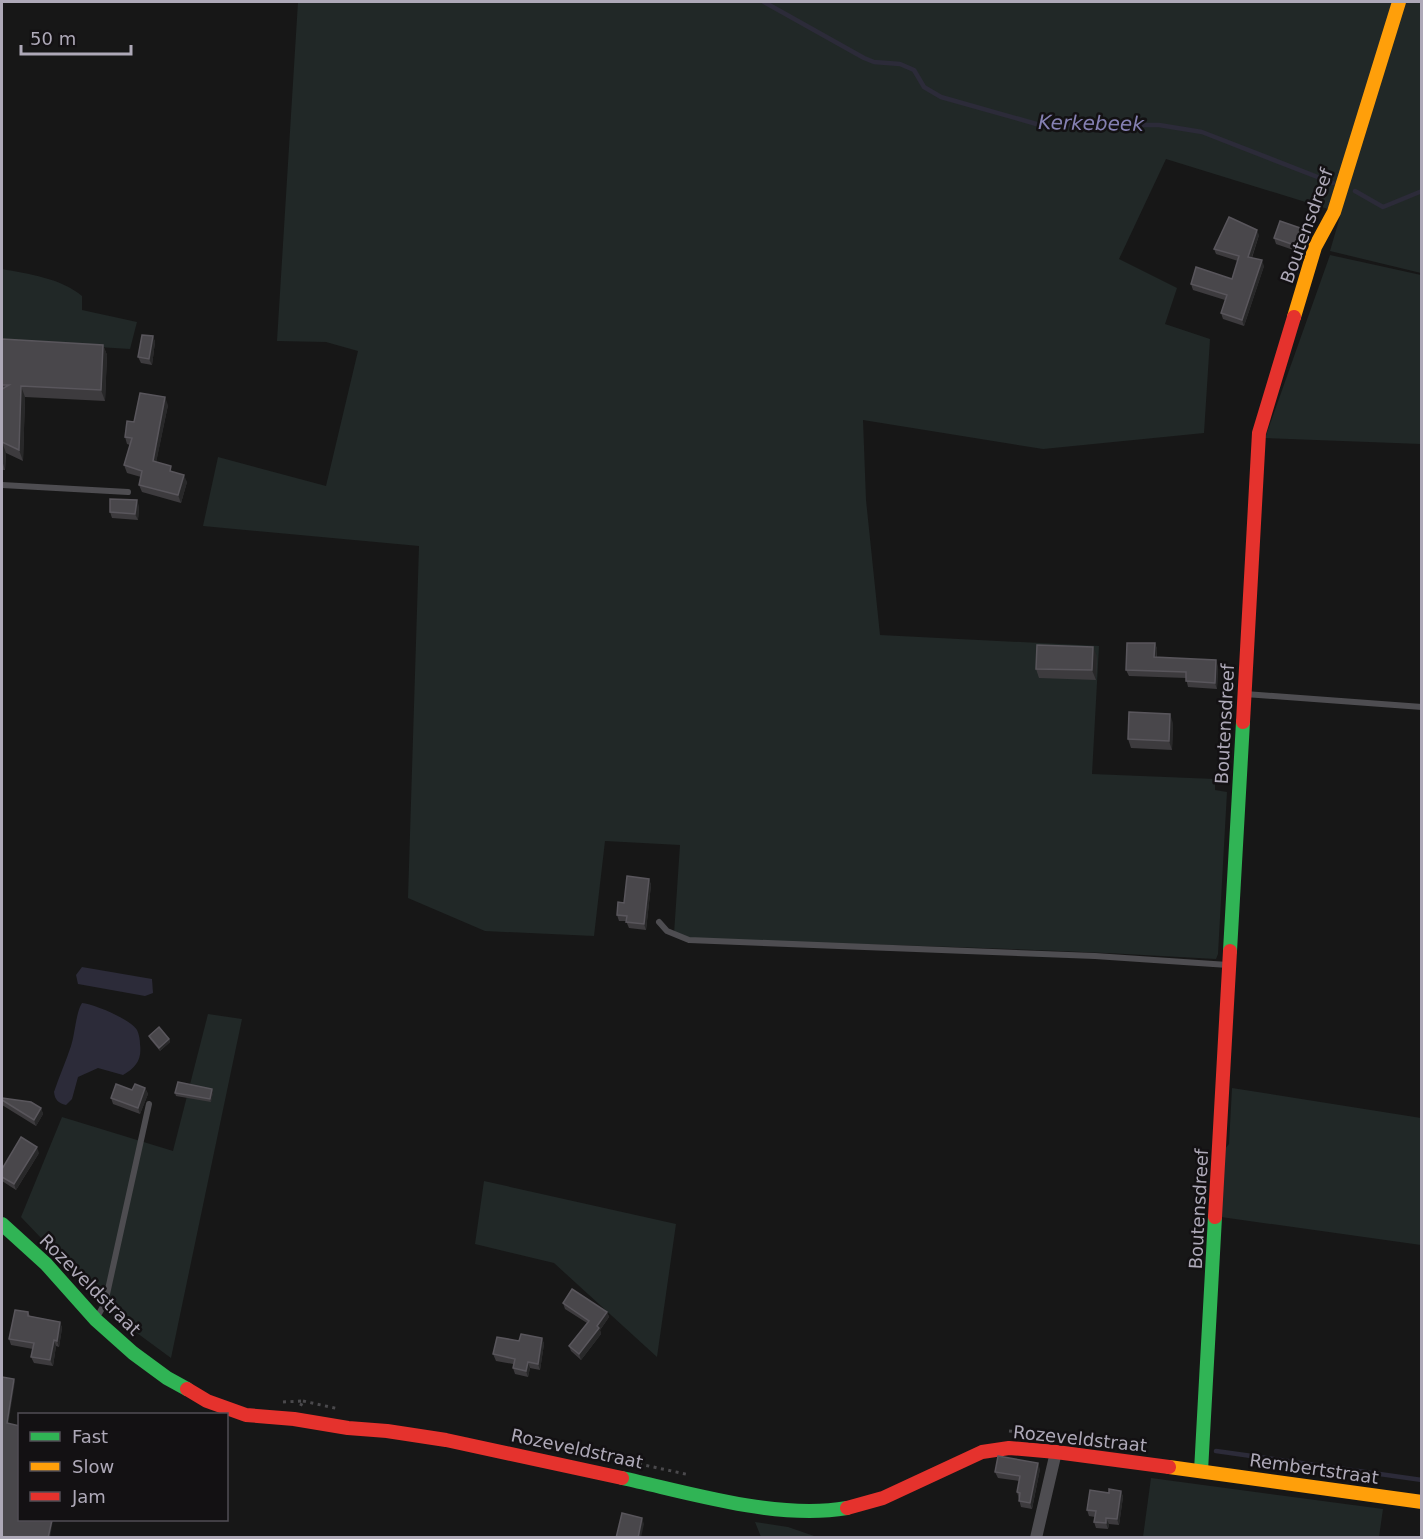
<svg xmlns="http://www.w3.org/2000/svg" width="1423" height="1539" font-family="'DejaVu Sans',sans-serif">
<rect width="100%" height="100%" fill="#171717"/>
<g fill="#212827">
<path d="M 298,2 L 1421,2 L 1421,273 L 1330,251 L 1341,213 L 1166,159 L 1119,259 L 1177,288 L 1165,324 L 1210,339 L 1204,433 L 1043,449 L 863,420 L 866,500 L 880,635 L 1099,646 L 1092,774 L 1215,779 L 1215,790 L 1227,792 L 1218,954 L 1216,959 C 1040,948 864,944 689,940 L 674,934 L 680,845 L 605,841 L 594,936 L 485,931 L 408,898 L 419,546 L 203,526 L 218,457 L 326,486 L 358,351 L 326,342 L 277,341 Z"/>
<path d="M 1330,255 L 1421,275 L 1421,444 L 1265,438 Z"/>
<path d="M 2,269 C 28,274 61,278 82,296 L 82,310 L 137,322 L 130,349 L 2,341 Z"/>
<path d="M 208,1014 L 242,1019 L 171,1358 L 137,1333 L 109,1309 L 21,1217 L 62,1117 L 173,1151 Z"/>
<path d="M 1232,1088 L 1421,1118 L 1421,1245 L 1221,1217 L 1224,1150 L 1229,1144 Z"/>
<path d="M 484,1181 L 676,1224 L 657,1357 L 554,1263 L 475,1244 Z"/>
<path d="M 1151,1478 L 1383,1509 L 1379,1537 L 1143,1537 Z"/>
<path d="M 755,1522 L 788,1527 L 817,1537 L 761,1537 Z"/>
</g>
<g fill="#2c2b39">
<path d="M 82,967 L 152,979 L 153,993 L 145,996 L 78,984 L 76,975 Z"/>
<path d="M 82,1003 C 94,1004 130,1019 137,1030 C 139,1034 140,1040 140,1044 C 142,1060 136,1067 123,1075 L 98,1068 L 78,1077 L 72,1099 L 66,1105 C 58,1103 55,1100 54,1092 C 59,1077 66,1061 71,1046 C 75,1034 76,1012 82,1003 Z"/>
</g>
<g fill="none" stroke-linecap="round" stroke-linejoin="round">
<g stroke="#2c2b39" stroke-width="4.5">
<path d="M 764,2 L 864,58 L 874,62 L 900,64 L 914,70 L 924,87 L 941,97 L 1040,125 L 1159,125 L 1202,132 L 1333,183"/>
<path d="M 1355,191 L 1383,207 L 1422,191"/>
<path d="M 1216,1451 L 1422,1480"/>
</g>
<g stroke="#4a494c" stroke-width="3" stroke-dasharray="3 4.5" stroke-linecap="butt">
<path d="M 303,1401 L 339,1409"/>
<path d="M 283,1402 L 303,1401 L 300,1407"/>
<path d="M 1009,1431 L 1053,1435"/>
<path d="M 529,1440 L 690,1475"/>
</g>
<g stroke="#4e4d51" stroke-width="6">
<path d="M 2,485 L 128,492"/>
<path d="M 1245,694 L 1422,707"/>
<path d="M 659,922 L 667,931 L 689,940 L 1095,956 L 1228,965"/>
<path d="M 96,1319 L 105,1303 L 149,1104"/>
</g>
<path stroke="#4e4d51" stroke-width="12" d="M 1036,1538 L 1056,1452"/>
<g stroke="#30b455" stroke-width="14">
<path d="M 1230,951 L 1243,722"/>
<path d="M 2,1224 L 46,1264 L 96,1320 L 133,1353 L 167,1378 L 187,1389"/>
<path d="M 1201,1471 L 1215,1217"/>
<path d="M 622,1478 C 691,1493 777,1520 847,1508"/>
</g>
<g stroke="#ff9f0a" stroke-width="14">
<path d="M 1294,317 L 1315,247 L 1334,212 L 1399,2"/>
<path d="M 1169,1467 L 1422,1502"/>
</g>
<g stroke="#e5322d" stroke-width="14">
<path d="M 1243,722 L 1259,433 L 1294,317"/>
<path d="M 1215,1217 L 1230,951"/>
<path d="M 187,1389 L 207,1401 L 246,1415 L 294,1419 L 348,1428 L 387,1431 L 446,1440 L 622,1478"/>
<path d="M 847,1508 L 883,1498 L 982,1452 L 1009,1448 L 1056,1452 L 1169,1467"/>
</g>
</g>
<g fill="#3d3b3e">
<path d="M 1259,235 L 1252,258 L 1264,266 L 1244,326 L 1223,319 L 1221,313 L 1225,300 L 1193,290 L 1191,284 L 1232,279 L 1238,261 L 1216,254 L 1214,249 Z"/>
<path d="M 1308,236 L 1302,253 L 1276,244 L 1274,238 Z"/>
<path d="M 153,336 L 155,342 L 152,365 L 141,363 L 138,357 Z"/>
<path d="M 2,339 L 103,345 L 107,355 L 105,401 L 25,397 L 23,461 L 6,453 L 5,470 L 2,470 Z"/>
<path d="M 168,405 L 156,462 L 173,472 L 187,482 L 181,503 L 142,492 L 139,485 L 141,477 L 127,473 L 124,465 L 130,445 L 127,444 L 125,437 L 134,422 Z"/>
<path d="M 139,506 L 138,520 L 112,518 L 110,512 Z"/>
<path d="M 1155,643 L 1157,649 L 1157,657 L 1218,666 L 1217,689 L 1188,687 L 1186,678 L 1129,676 L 1126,670 Z"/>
<path d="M 1097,656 L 1096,680 L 1039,678 L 1036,669 Z"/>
<path d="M 1173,723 L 1172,750 L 1131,748 L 1128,739 Z"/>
<path d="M 649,879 L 651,885 L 646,930 L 629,928 L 626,921 L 619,921 L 617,915 L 624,903 Z"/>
<path d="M 149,1036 L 169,1039 L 170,1042 L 160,1051 L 150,1039 Z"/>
<path d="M 145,1088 L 148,1094 L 140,1114 L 113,1104 L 111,1098 L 132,1090 Z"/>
<path d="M 212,1089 L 213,1092 L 211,1102 L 176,1096 L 175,1093 Z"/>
<path d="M 2,1098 L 41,1108 L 43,1114 L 36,1126 L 2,1105 Z"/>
<path d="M 39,1153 L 16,1190 L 2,1181 L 2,1169 Z"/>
<path d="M 563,1303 L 607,1312 L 609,1317 L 600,1330 L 601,1334 L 581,1360 L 571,1351 L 569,1346 L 587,1323 L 565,1309 Z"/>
<path d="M 28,1312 L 30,1316 L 60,1322 L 62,1328 L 59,1347 L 56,1346 L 53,1366 L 34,1363 L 31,1357 L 33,1349 L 11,1345 L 9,1339 Z"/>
<path d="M 542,1338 L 544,1344 L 540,1370 L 530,1368 L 528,1377 L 515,1374 L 513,1368 L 513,1364 L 496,1361 L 493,1354 L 519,1341 Z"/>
<path d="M 1040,1469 L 1032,1509 L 1021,1507 L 1017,1492 L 1019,1481 L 998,1478 L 995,1472 Z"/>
<path d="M 1121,1491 L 1123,1497 L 1119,1525 L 1109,1524 L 1108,1529 L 1096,1528 L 1094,1522 L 1095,1517 L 1089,1516 L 1087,1510 L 1109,1493 Z"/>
</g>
<g fill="#282829">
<path d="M 1257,230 L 1259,235 L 1250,262 L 1248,257 Z"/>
<path d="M 1306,230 L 1308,236 L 1302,253 L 1300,247 Z"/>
<path d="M 1262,260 L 1264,266 L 1244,326 L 1242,320 Z"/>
<path d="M 153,336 L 155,342 L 152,365 L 149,359 Z"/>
<path d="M 103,345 L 107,355 L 105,401 L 101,390 Z"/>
<path d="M 21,386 L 25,397 L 23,461 L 19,450 Z"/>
<path d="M 165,397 L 168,405 L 155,468 L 153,461 Z"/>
<path d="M 2,442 L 6,453 L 5,470 L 2,460 Z"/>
<path d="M 184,475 L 187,482 L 181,503 L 178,495 Z"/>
<path d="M 137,500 L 139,506 L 138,520 L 135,514 Z"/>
<path d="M 1155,643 L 1157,649 L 1156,663 L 1154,657 Z"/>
<path d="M 1093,647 L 1097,656 L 1096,680 L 1092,670 Z"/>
<path d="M 1216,660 L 1218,666 L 1217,689 L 1215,683 Z"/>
<path d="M 1170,714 L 1173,723 L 1172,750 L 1169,741 Z"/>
<path d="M 649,879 L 651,885 L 646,930 L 644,924 Z"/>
<path d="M 169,1039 L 170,1042 L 160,1051 L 159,1048 Z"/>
<path d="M 145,1088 L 148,1094 L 140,1114 L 138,1108 Z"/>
<path d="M 212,1089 L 213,1092 L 211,1102 L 210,1099 Z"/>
<path d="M 41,1108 L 43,1114 L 36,1126 L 34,1120 Z"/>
<path d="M 37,1147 L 39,1153 L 16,1190 L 14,1184 Z"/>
<path d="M 607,1312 L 609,1317 L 600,1330 L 601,1334 L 581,1360 L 579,1354 Z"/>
<path d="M 60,1322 L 62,1328 L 59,1347 L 57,1341 Z"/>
<path d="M 542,1338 L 544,1344 L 540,1370 L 538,1364 Z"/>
<path d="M 54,1340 L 56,1346 L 53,1366 L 50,1360 Z"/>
<path d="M 528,1362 L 530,1368 L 528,1377 L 526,1371 Z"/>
<path d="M 14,1379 L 15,1382 L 8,1426 L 7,1423 Z"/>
<path d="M 1038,1463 L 1040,1469 L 1032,1509 L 1030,1503 Z"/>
<path d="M 1121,1491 L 1123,1497 L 1119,1525 L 1117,1519 Z"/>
<path d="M 642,1518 L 644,1524 L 641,1538 L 638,1538 Z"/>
<path d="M 1106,1518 L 1109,1524 L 1108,1529 L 1106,1523 Z"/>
<path d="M 52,1520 L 53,1520 L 50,1538 L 48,1538 Z"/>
</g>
<g fill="#49474b" stroke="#59565c" stroke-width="1.5">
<path d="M 1229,217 L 1257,230 L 1248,257 L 1262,260 L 1242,320 L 1221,313 L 1227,295 L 1191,284 L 1196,267 L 1232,279 L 1239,256 L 1214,249 Z"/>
<path d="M 1280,221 L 1306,230 L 1300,247 L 1274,238 Z"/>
<path d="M 142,335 L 153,336 L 149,359 L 138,357 Z"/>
<path d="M 2,339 L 103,345 L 101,390 L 21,386 L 19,450 L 2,442 L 2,453 L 2,389 L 9,385 L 2,385 Z"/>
<path d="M 140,393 L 165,397 L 153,461 L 171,466 L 170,471 L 184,475 L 178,495 L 139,485 L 142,471 L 124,465 L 132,438 L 125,437 L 127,421 L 134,422 Z"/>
<path d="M 110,499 L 137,500 L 135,514 L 110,512 Z"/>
<path d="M 1127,643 L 1155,643 L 1154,657 L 1216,660 L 1215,683 L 1186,681 L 1186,672 L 1126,670 Z"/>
<path d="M 1037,645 L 1093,647 L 1092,670 L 1036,669 Z"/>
<path d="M 1129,712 L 1170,714 L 1169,741 L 1128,739 Z"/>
<path d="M 627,876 L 649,879 L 644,924 L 626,922 L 627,916 L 617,915 L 618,902 L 624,903 Z"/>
<path d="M 159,1027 L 169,1039 L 159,1048 L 149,1036 Z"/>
<path d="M 178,1082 L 212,1089 L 210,1099 L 175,1093 Z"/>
<path d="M 116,1084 L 132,1090 L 135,1084 L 145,1088 L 138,1108 L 111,1098 Z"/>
<path d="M 2,1098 L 31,1102 L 41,1108 L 34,1120 L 2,1100 Z"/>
<path d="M 21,1137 L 37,1147 L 14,1184 L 2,1177 L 2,1169 Z"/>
<path d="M 572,1289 L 607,1312 L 597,1326 L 599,1328 L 579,1354 L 569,1346 L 589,1321 L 563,1303 Z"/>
<path d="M 15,1310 L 28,1312 L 28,1316 L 60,1322 L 57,1341 L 54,1340 L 50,1360 L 31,1357 L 34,1343 L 9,1339 Z"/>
<path d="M 521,1334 L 542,1338 L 538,1364 L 528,1362 L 526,1371 L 513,1368 L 515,1359 L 493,1354 L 497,1337 L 519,1341 Z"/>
<path d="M 2,1377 L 14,1379 L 7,1423 L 20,1426 L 20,1520 L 52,1520 L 48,1538 L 2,1538 Z"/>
<path d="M 998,1456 L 1038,1463 L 1030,1503 L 1019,1501 L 1020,1493 L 1017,1492 L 1020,1476 L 995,1472 Z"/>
<path d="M 1109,1489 L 1121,1491 L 1117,1519 L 1106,1518 L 1106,1523 L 1094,1522 L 1096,1511 L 1087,1510 L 1090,1490 L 1109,1493 Z"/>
<path d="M 622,1513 L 642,1518 L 638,1538 L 616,1538 Z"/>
</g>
<g text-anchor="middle" stroke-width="5" stroke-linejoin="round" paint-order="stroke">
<g font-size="18" fill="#aea9b8" stroke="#131113">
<text transform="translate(1307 226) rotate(-70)" y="6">Boutensdreef</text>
<text transform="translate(1225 724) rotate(-87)" y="6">Boutensdreef</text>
<text transform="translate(1199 1209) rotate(-87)" y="6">Boutensdreef</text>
<text transform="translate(90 1285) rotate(45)" y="6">Rozeveldstraat</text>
<text transform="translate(1080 1439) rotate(6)" y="6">Rozeveldstraat</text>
<text transform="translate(577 1449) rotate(12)" y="6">Rozeveldstraat</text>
<text transform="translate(1314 1469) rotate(8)" y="6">Rembertstraat</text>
</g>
<g font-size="20" font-style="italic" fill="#8580b2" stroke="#131113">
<text transform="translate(1091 123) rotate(1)" y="7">Kerkebeek</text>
</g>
</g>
<rect width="1423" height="1539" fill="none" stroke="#aea9b8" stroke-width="6"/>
<rect x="18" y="1413" width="210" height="108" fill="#131113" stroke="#514e55" stroke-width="1.5"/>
<rect x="30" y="1432" width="30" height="9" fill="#30b455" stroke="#514e55" stroke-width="1.5"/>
<text x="72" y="1443" font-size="18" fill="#aea9b8">Fast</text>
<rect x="30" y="1462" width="30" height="9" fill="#ff9f0a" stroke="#514e55" stroke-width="1.5"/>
<text x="72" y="1473" font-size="18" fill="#aea9b8">Slow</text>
<rect x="30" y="1492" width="30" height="9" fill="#e5322d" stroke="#514e55" stroke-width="1.5"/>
<text x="72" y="1503" font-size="18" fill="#aea9b8">Jam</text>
<path d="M21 45v9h110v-9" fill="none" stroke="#aea9b8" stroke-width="3"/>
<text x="30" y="45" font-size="18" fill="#aea9b8" stroke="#131113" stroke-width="4.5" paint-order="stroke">50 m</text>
</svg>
